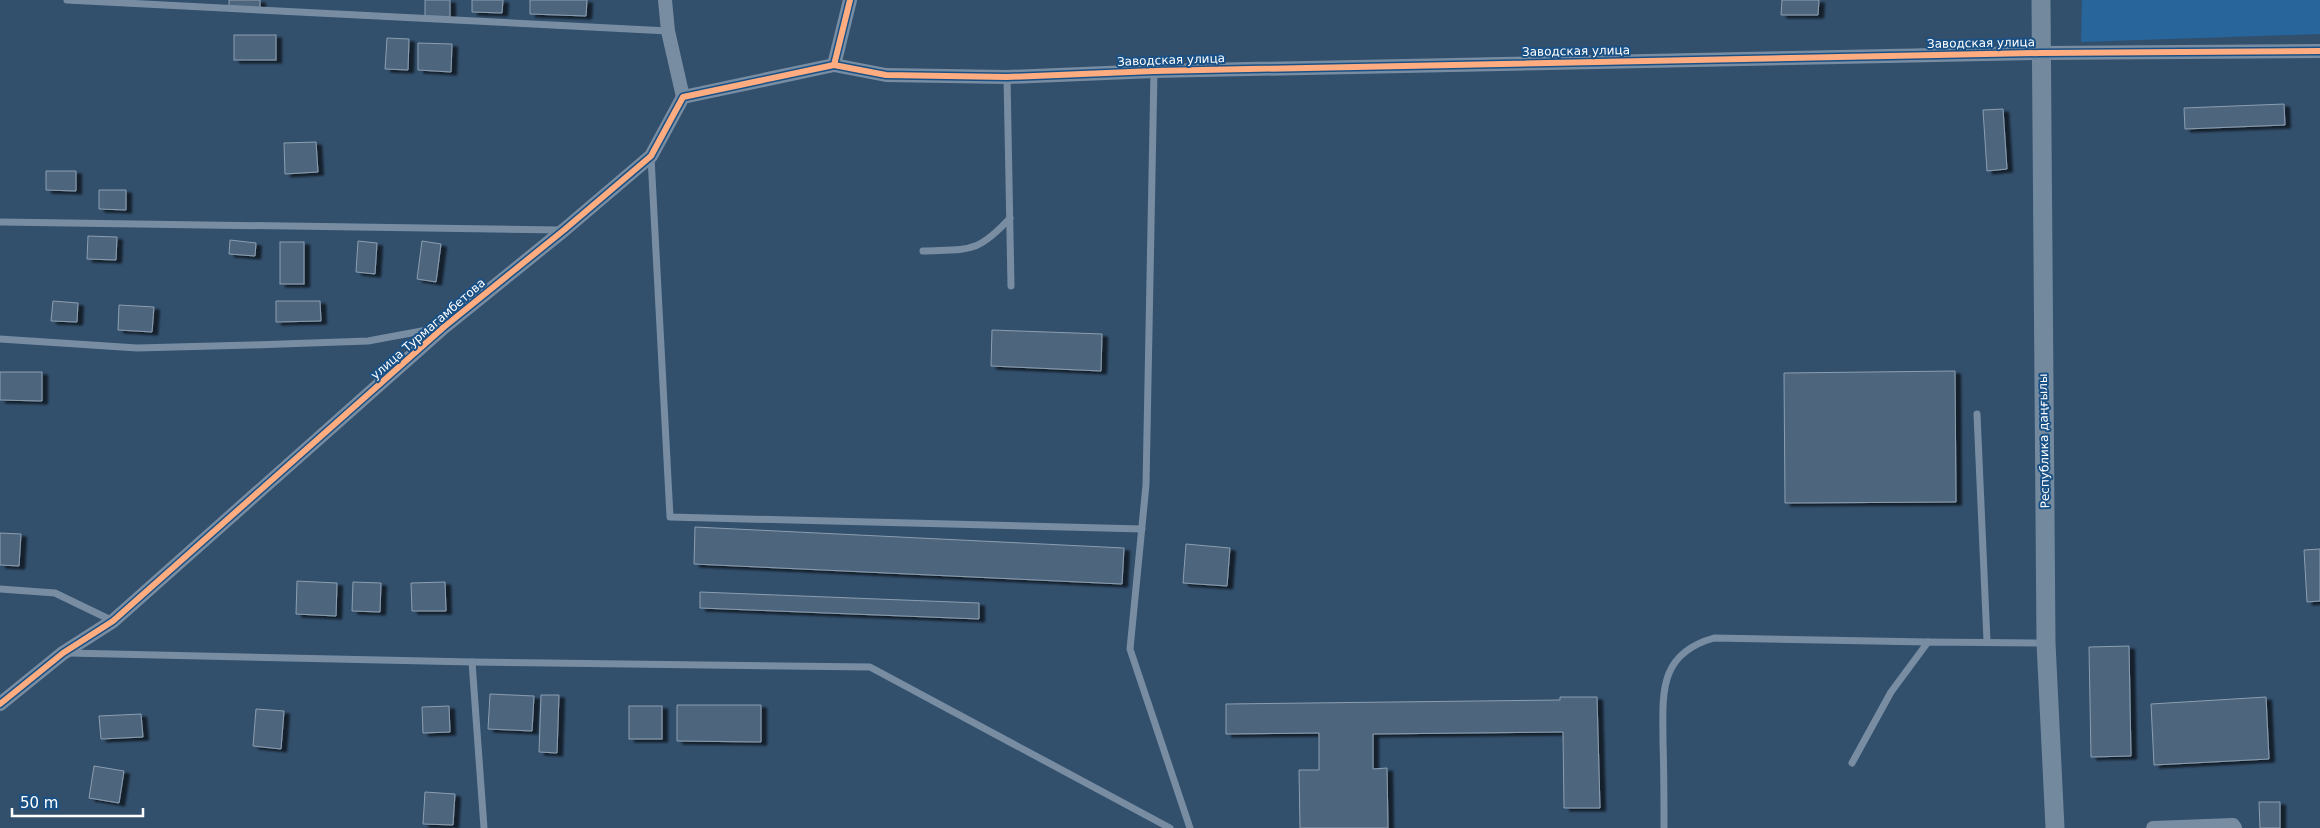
<svg xmlns="http://www.w3.org/2000/svg" width="2320" height="828" font-family="'DejaVu Sans',sans-serif">
<defs>
<filter id="shadow"><feDropShadow dx="5.5" dy="3" stdDeviation="1" flood-color="#0009"/></filter>
</defs>
<rect width="100%" height="100%" fill="#324f6c"/>
<path fill="#28659b" d="M 2082,0 L 2320,0 L 2320,34 L 2081,42 Z"/>
<g fill="#4e667d" stroke="#8c9eb0" filter="url(#shadow)">
<path d="M 229,0 L 260,0 L 260,8 L 229,6 Z"/>
<path d="M 425,0 L 450,0 L 450,17 L 425,16 Z"/>
<path d="M 472,0 L 503,0 L 502,13 L 472,12 Z"/>
<path d="M 530,0 L 587,0 L 586,16 L 530,14 Z"/>
<path d="M 1782,0 L 1819,0 L 1818,15 L 1781,15 Z"/>
<rect x="234" y="35" width="42" height="25"/>
<path d="M 387,38 L 409,39 L 408,70 L 385,69 Z"/>
<path d="M 418,43 L 452,44 L 451,72 L 418,70 Z"/>
<path d="M 2284,104 L 2285,125 L 2185,129 L 2184,108 Z"/>
<path d="M 2003,109 L 2007,169 L 1987,171 L 1983,110 Z"/>
<path d="M 316,142 L 318,172 L 285,174 L 284,143 Z"/>
<path d="M 46,171 L 76,171 L 76,191 L 46,190 Z"/>
<path d="M 99,190 L 126,190 L 126,210 L 99,209 Z"/>
<path d="M 88,236 L 117,237 L 116,260 L 87,259 Z"/>
<path d="M 230,240 L 256,243 L 255,256 L 229,254 Z"/>
<path d="M 358,241 L 377,243 L 375,274 L 356,272 Z"/>
<path d="M 422,241 L 441,244 L 436,282 L 417,279 Z"/>
<rect x="280" y="242" width="24" height="42"/>
<path d="M 53,301 L 78,303 L 77,322 L 51,321 Z"/>
<path d="M 276,301 L 320,301 L 321,321 L 276,322 Z"/>
<path d="M 119,305 L 154,307 L 152,332 L 118,330 Z"/>
<path d="M 992,330 L 1102,334 L 1101,371 L 991,366 Z"/>
<path d="M 1955,371 L 1956,502 L 1785,503 L 1784,373 Z"/>
<path d="M 0,372 L 42,372 L 42,401 L 0,400 Z"/>
<path d="M 695,527 L 1124,548 L 1122,584 L 694,564 Z"/>
<path d="M 0,533 L 21,534 L 19,566 L 0,565 Z"/>
<path d="M 1186,544 L 1230,548 L 1227,586 L 1183,583 Z"/>
<path d="M 2320,549 L 2320,601 L 2307,602 L 2304,550 Z"/>
<path d="M 297,581 L 337,583 L 336,616 L 296,614 Z"/>
<path d="M 353,582 L 381,583 L 380,612 L 352,611 Z"/>
<path d="M 445,582 L 446,611 L 412,611 L 411,583 Z"/>
<path d="M 700,592 L 979,603 L 979,619 L 700,608 Z"/>
<path d="M 2129,646 L 2131,756 L 2091,757 L 2089,647 Z"/>
<path d="M 490,694 L 534,696 L 532,731 L 488,729 Z"/>
<path d="M 541,695 L 559,695 L 557,753 L 539,752 Z"/>
<path d="M 1560,697 L 1597,697 L 1600,808 L 1564,808 L 1563,732 L 1373,734 L 1373,769 L 1387,768 L 1388,828 L 1300,828 L 1299,770 L 1319,770 L 1319,733 L 1226,734 L 1226,704 L 1560,700 Z"/>
<path d="M 2266,697 L 2269,759 L 2154,765 L 2151,704 Z"/>
<path d="M 677,705 L 761,705 L 761,742 L 677,741 Z"/>
<path d="M 449,706 L 450,732 L 423,733 L 422,707 Z"/>
<rect x="629" y="706" width="33" height="33"/>
<path d="M 256,709 L 284,711 L 281,749 L 253,746 Z"/>
<path d="M 141,714 L 143,737 L 101,739 L 99,716 Z"/>
<path d="M 94,766 L 124,771 L 119,803 L 89,798 Z"/>
<path d="M 425,792 L 455,794 L 453,825 L 423,824 Z"/>
<path d="M 2259,802 L 2280,802 L 2280,828 L 2260,828 Z"/>
</g>
<g fill="none" stroke-linecap="round" stroke-linejoin="round">
<g stroke="#788da2" stroke-width="7">
<path d="M 67,0 L 668,31"/>
<path d="M 1154,71 L 1146,485 L 1130,649 L 1190,828"/>
<path d="M 1007,77 L 1011,286"/>
<path d="M 651,157 L 670,517 L 1142,529"/>
<path d="M 0,222 L 561,230"/>
<path d="M 923,251 C 969,249 977,254 1010,218"/>
<path d="M 0,339 L 137,348 L 251,345 L 368,341 L 438,328"/>
<path d="M 1977,414 L 1987,641"/>
<path d="M 0,589 L 55,593 L 113,621"/>
<path d="M 68,653 L 472,662 L 870,667 L 1170,828"/>
<path d="M 472,662 L 484,828"/>
<path d="M 1852,763 L 1891,692 L 1928,642 L 2045,643"/>
<path d="M 1664,828 C 1664,800 1664,772 1663,743 C 1663,695 1657,654 1714,638 L 1928,642"/>
</g>
<g stroke="#788da2" stroke-width="14">
<path d="M 665,0 L 668,31 L 683,97"/>
<path d="M 834,65 L 886,75 L 1007,77 L 1154,71 L 2040,53 L 2320,51"/>
<path d="M 0,704 L 63,653 L 113,621 L 444,327 L 564,230 L 651,156 L 683,97 L 834,65 L 850,0"/>
<path d="M 2153,828 L 2233,825 L 2235,828"/>
</g>
<path stroke="#73899e" stroke-width="19" d="M 2041,0 L 2046,643 L 2055,828"/>
<defs>
<g id="cycleway">
<path d="M 834,65 L 886,75 L 1007,77 L 1154,71 L 2040,53 L 2320,51"/>
<path d="M 0,704 L 63,653 L 113,621 L 444,327 L 564,230 L 651,156 L 683,97 L 834,65 L 850,0"/>
</g>
</defs>
<use href="#cycleway" stroke="#195085" stroke-width="9"/>
<use href="#cycleway" stroke="#ffac80" stroke-width="6"/>
</g>
<g text-anchor="middle" stroke-width="4" stroke-linejoin="round" paint-order="stroke">
<g font-size="12" fill="#fff" stroke="#195085">
<text transform="translate(1981 43) rotate(-1)" y="4">Заводская улица</text>
<text transform="translate(1576 51) rotate(-1)" y="4">Заводская улица</text>
<text transform="translate(1171 60) rotate(-2)" y="4">Заводская улица</text>
<text transform="translate(428 329) rotate(-41)" y="4">улица Турмагамбетова</text>
<text transform="translate(2044 441) rotate(-91)" y="4">Республика даңғылы</text>
</g>
</g>
<path d="M12 808v8h131v-8" fill="none" stroke="#ffffff" stroke-width="2.5"/>
<text x="20" y="808" font-size="15" fill="#ffffff" stroke="#195085" stroke-width="4" paint-order="stroke">50 m</text>
</svg>
